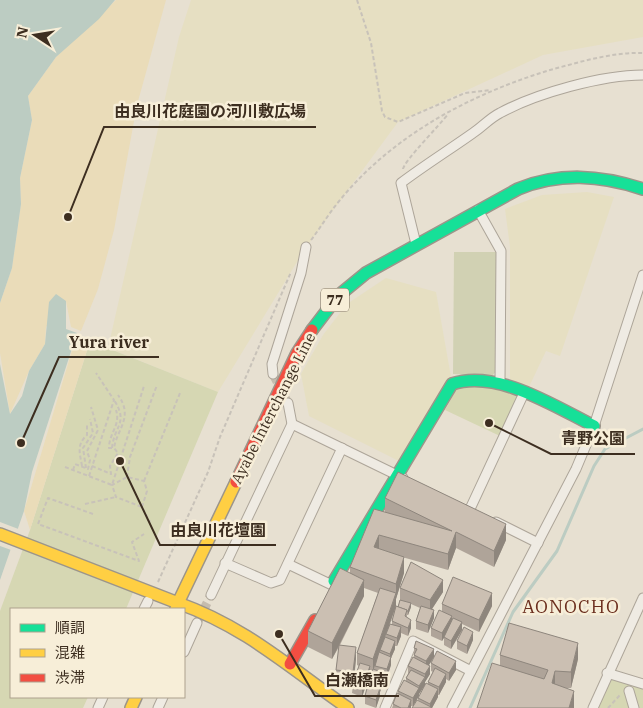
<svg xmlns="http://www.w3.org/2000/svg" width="643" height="708" viewBox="0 0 643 708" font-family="'IBM Plex Serif','Noto Sans JP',serif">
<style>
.farmland{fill:#e6dfc2}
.green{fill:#d6d7b3}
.sand{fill:#eadcb9}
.cemetery{fill:#d1d1b3}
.water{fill:#bcccc2}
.pier{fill:#e7e0d1}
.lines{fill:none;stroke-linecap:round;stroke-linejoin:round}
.stream{stroke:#bcccc2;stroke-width:3}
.street-tunnel{stroke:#c5bcae;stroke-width:9;stroke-dasharray:9 4.5;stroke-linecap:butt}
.street-casing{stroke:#ada599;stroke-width:11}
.fast-casing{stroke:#9c958a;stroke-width:14}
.slow-casing{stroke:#9c958a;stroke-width:14}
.jam-casing{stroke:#9c958a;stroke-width:14}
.path{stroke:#c8c2b9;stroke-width:2;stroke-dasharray:4 2.5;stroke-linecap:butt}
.street{stroke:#efebe3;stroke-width:9}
.fast{stroke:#16e098;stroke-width:11}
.slow{stroke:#ffcf43;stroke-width:11}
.jam{stroke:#f24e42;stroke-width:11}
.wall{fill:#afa499;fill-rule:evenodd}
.shaded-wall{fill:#8e867d}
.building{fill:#cbbfb2;stroke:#8e867d}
.labels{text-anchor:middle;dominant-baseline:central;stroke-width:5;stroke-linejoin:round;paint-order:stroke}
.shield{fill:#f7eed8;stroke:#756857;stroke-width:1}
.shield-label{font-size:14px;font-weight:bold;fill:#3d2e20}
.street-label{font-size:15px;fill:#3d2e20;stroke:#f7eed8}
.quarter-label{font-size:18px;letter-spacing:1px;fill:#6b2e1e;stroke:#f7eed8}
.leader{fill:none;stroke:#3d2e20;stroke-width:2}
.callout-dot{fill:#3d2e20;stroke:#f7eed8;stroke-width:2}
.callout-label{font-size:16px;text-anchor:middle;font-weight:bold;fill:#3d2e20;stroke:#f7eed8;stroke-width:5;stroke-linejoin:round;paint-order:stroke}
</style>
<rect width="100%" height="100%" fill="#e7e0d1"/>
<g class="farmland">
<path d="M191,0H643V37L543,55L398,122L306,247L218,392L108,348L179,37Z"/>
<path d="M587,192L614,197L560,356L546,351L528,389L510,379V247L505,209L542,195Z"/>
<path d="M386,278L436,292L451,377L401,462L309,416L301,374L323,335L347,304Z"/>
</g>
<g class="green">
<path d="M90,341L218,392L126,609H11V697H88L83,708H0V611L30,530Z"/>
<path d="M459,385L498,386L516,394L517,399L500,436L445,410Z"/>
<path d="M610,679L643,687V708H598Z"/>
</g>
<g class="sand">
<path d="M116,0H166L137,105L114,230L98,289L81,331L71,327L66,301L46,327L45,344L29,371L10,414L0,353V303L12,268L21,204L20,178L32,120L28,96L56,57Z"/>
<path d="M76,337L90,341L30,530L24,511Z"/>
</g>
<path class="cemetery" d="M454,252H499L498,369L492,376L453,374Z"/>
<g class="water">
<path d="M0,0H115L99,19L56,57L28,96L32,120L20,178L21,204L12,268L0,303Z"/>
<path d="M56,294L66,301V329L77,333L32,472L24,511L0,580V364L10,414L22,396L29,371L45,344L49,302Z"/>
</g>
<path class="pier" d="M0,522L21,530L14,551L0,546Z"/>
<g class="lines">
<path class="stream" d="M470,708L513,612L557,551L594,466L605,449L643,429"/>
<g class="street-tunnel">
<path d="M273,374L288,403"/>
<path d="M197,623L211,595"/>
</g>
<defs>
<g id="street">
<path d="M478,210L501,251L500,382"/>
<path d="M416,244L401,183C425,165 449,150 473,133C482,127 490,118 500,113C537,93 602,75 643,75"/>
<path d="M273,374L272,364L301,273L306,247"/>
<path d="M292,424L403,478"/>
<path d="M470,509L524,393"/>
<path d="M496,522L538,543"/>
<path d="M225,563L271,583L280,580L342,448"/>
<path d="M288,564L332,585"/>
<path d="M211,595L292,424L288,403"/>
<path d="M144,609L148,601"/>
<path d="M184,652L197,623"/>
<path d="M607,673L643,684"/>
<path d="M629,691L634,708"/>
<path d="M98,708L103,697"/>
<path d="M158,708L163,697"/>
<path d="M385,708L413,641L471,671"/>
<path d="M452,708L576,469L594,426L643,275"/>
<path d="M593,708L643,598"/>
</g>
<g id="fast">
<path d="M312,330L338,296L366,273L518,189C560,172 600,175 643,189"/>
<path d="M334,581L452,384C497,369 554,406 594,426"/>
</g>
<g id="slow">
<path d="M0,534L178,603L236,482"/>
<path d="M176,609L178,603C246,627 290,668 348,708"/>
<path d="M131,708L136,697"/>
</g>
<g id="jam">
<path d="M236,482L297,353L312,330"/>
<path d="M290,664L315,620"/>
</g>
</defs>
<use href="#street" class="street-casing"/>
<use href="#fast" class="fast-casing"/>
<use href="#slow" class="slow-casing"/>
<use href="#jam" class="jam-casing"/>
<g class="path">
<path d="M357,0L371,43L382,111L385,117L398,122L465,93L490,90"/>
<path d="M403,169C404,161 440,125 448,114"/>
<path d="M311,240C321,227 329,213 340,200C393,135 471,94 550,70C580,62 612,52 643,53"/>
<path d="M112,448C114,426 129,423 114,400"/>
<path d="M112,448H109C109,433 121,425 116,410"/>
<path d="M82,466C80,453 76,445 87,435V423"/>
<path d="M92,466L111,474L110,466L118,453L114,448C117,429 134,417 118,395"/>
<path d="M65,467L112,485L144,386"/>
<path d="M86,468L83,448L93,433L90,419"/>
<path d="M73,470L75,464L88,469L90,460L87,451L98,430L91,407"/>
<path d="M89,476L114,400L96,373"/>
<path d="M127,477L130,457L157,385"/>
<path d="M144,481L180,393"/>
<path d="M85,504L116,497"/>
<path d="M142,507L147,491L144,481L127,477L112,485L116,497L142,507L150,522"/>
<path d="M93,514L48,498L38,524L139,561L132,542L144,534"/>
<path d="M158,582L208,472L220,437L291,272"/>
<path d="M608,708L620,695"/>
</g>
<use href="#street" class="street"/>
<use href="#fast" class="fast"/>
<use href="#slow" class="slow"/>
<use href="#jam" class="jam"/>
</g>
<g class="wall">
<path d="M385,498L506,540L494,567L456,548L448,570L402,557L404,573L396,599V606L398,607L400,600V588L443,592L432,609L434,618L428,633L416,629V621L420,608L411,604V607L408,615H407V617L411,628L408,636L401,633V636L397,646H395V649L391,658V665L387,677H384V681L380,692V696L376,708L365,704V696L368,685V681L372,671L370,670V674L362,697L352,693L353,684L336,682V670L339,647L332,659L308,647V631L350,573V567L385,512ZM364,588L378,593L357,653V665L359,666L354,682L356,659L340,645L364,596ZM394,611L392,621V624H390Z"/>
<path d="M442,604L492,606L479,632L462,624V630L451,649L444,645V638L442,641L431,636V628L442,612Z"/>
<path d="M473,640L467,654L457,649V641Z"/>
<path d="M416,641L429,665L430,674L425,682V685L419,694V696L413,706H411V708H392L398,693V691L406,681V678L408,674V666L414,657V648Z"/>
<path d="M500,655L578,659L571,688H566L574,706V708H477L500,666Z"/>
<path d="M431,663L456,670L449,681L446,679V682L439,695H438V697L432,708L418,700V698L428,684V682L433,672L431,671Z"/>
</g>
<g class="shaded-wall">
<path d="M506,524V540L494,567V551Z"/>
<path d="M456,532V548L448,570V554Z"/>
<path d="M379,535V550L374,547Z"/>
<path d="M404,557V573L396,599V606L373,671V659L396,594V584Z"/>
<path d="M364,580V596L332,659V643Z"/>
<path d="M443,580V592L430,612V600Z"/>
<path d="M492,593V606L479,632V620Z"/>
<path d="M411,603V607L408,615V611Z"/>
<path d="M434,610V618L428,633V625Z"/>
<path d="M452,616V624L442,641V633Z"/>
<path d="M411,620V628L408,636V628Z"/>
<path d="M462,622V630L451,649V641Z"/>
<path d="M401,627V636L397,646V638Z"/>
<path d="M473,632V640L467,654V646Z"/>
<path d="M395,641V649L391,658V665L387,677V669L390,661V654Z"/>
<path d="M578,643V659L571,688V672Z"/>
<path d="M356,647V659L353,684V672Z"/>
<path d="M434,649V657L426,670V661Z"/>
<path d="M456,661V670L449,681V673Z"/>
<path d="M370,666V674L362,697V689Z"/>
<path d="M430,666V674L425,682V685L419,694V686L425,678V674Z"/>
<path d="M555,671V687L552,683Z"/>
<path d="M384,673V681L380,692V696L376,708V700L380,689V685Z"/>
<path d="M446,674V682L439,695V687Z"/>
<path d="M419,688V696L413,706V698Z"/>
<path d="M438,689V697L432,708H430V704Z"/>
<path d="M574,691V708H569Z"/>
<path d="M411,700V708H408Z"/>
</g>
<g class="building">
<path d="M398,472L506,524L494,551L456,532L448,554L379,535L374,547L404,557L396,584L350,567L374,509L452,531L385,498Z"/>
<path d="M411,562L443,580L430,600L400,588Z"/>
<path d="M340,568L364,580L332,643L308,631Z"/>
<path d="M453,577L492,593L479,620L442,604Z"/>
<path d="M380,588L396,593L373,659L357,653Z"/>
<path d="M400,600L411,603L408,611H406L407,610L398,607Z"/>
<path d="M396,606L407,610L405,616L411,620L408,628L392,621Z"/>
<path d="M421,606L434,610L428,625L416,621Z"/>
<path d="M439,610L452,616L442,633L431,628Z"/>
<path d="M453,618L462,622L451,641L444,637Z"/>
<path d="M509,623L578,643L571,672L555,671L552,683L574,691L569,708H477L492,663L544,679L548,670L500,655Z"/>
<path d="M390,624L401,627L397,638L386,634Z"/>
<path d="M464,627L473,632L467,646L457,641Z"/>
<path d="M385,637L395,641L390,654L380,650Z"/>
<path d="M416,641L434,649L426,661L414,655L417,649L414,648Z"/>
<path d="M339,645L356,647L353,672L336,670Z"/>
<path d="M437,651L456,661L449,673L431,663Z"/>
<path d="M379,652L391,657L387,669L375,666Z"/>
<path d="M413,657L430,666L425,674L408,666Z"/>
<path d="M360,663L370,666L362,689L352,685Z"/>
<path d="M435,668L446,674L439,687L428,682Z"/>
<path d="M373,669L384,673L380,685L368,681Z"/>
<path d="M411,670L425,677L419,686L406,678Z"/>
<path d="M404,680L419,688L413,698L398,691Z"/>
<path d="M426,683L438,689L430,704L418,698Z"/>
<path d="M368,684L380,688L376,700L365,696Z"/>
<path d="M397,693L411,700L408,708H401L393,704Z"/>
<path d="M417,700L431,707V708H412Z"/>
</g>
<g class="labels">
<rect class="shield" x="321" y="288.5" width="28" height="23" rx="4"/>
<g class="shield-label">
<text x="335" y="300">77</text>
</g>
<g class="street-label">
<text transform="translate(273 408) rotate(-63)">Ayabe Interchange Line</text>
</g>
<g class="quarter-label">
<text x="571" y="606">AONOCHO</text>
</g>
</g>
<path class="leader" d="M68 217L104 127H316M21 443L59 357H159M489 423L551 454H635M120 461L160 545H276M279 634L315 696H399"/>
<g class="callout-dot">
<circle cx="68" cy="217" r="5"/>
<circle cx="21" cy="443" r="5"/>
<circle cx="489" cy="423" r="5"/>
<circle cx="120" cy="461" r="5"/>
<circle cx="279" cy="634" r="5"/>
</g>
<g class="callout-label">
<text x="210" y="117">由良川花庭園の河川敷広場</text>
<text x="109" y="348">Yura river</text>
<text x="593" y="444">青野公園</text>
<text x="218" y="536">由良川花壇園</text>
<text x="357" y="686">白瀬橋南</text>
</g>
<rect x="10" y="608" width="175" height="90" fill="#f7eed8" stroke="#ada18e"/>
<rect x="20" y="624" width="25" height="8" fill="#16e098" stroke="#ada18e"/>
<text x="55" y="633" font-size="15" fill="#3d2e20">順調</text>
<rect x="20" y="649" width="25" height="8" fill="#ffcf43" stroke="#ada18e"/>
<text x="55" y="658" font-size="15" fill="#3d2e20">混雑</text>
<rect x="20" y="674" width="25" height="8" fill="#f24e42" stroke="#ada18e"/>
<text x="55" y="683" font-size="15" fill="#3d2e20">渋滞</text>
<g transform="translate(35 35) rotate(282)" stroke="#f7eed8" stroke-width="4" paint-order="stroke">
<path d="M0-4L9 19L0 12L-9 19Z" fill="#3d2e20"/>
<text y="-8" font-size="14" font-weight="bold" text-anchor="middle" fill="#3d2e20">N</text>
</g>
</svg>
